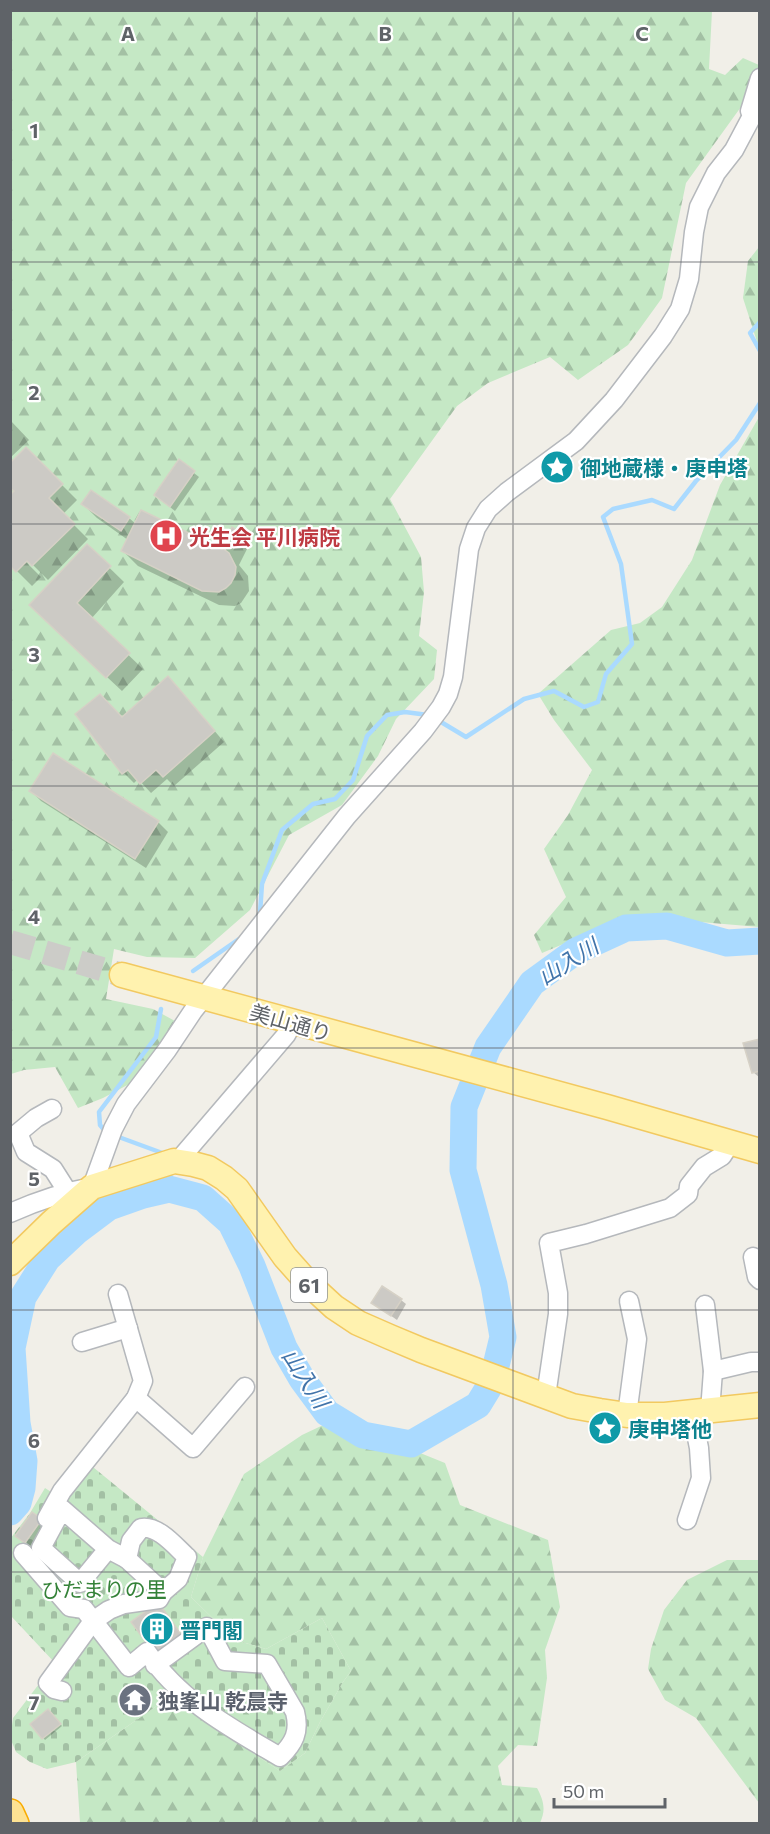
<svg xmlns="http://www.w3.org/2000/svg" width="770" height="1834" viewBox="0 0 770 1834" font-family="Commissioner,'Noto Sans JP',sans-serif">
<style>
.forest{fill:url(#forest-firs)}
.cemetery{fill:url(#cemetery-stones)}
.shadow{fill:#0003}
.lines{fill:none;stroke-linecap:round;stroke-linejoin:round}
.stream{stroke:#aadaff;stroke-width:4.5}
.river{stroke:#aadaff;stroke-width:27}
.building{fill:#cccac5;stroke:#d6d1c6;stroke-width:1.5}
.major-tunnel{stroke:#ccccc8;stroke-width:24;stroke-dasharray:24 12;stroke-linecap:butt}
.minor-casing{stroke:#b5b8bc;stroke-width:21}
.major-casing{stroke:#f2c960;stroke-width:27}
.highway-casing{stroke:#f9ab00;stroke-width:30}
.minor{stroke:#fff;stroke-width:18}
.major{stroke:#fff2af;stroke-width:24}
.highway{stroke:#fde293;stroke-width:27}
.grid{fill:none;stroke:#5f6368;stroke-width:1.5;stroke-opacity:0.55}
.labels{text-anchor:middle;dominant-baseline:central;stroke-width:4.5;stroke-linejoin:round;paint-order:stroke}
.shield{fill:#fff;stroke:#8f9295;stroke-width:1.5}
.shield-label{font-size:20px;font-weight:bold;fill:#5f6368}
.culture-label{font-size:21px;font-weight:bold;fill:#0d838f;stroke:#fff;text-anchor:start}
.health-label{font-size:21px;font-weight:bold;fill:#be3a42;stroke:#fff;text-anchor:start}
.street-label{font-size:21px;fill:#5f6368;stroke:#fff}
.park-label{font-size:21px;fill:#348238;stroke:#fff}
.worship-label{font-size:21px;font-weight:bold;fill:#5b616d;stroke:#fff;text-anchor:start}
.water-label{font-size:22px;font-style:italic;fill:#4174aa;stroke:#fff}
.grid-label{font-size:20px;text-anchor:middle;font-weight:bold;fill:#5f6368;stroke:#fff;stroke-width:4.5;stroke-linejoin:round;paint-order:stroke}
</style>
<defs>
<pattern id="forest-firs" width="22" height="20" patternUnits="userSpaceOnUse" patternTransform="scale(1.5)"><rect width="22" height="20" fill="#c5e8c5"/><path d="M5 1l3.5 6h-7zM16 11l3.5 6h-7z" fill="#a3c0a4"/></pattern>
<pattern id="cemetery-stones" width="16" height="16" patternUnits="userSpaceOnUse" patternTransform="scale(1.5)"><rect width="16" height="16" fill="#c5e8c5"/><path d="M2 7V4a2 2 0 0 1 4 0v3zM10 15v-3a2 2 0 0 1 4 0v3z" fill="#a3c0a4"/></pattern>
</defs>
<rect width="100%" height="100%" fill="#f1efe8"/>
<g class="forest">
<path d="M11,11H712L709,69L725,75L743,58L759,65V82L686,183L662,298L628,345L578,380L550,357L488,383L457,406L390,499L421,557L424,592L419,636L437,650L434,679L396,719L378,756L342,805L289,835L250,910L195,958L147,957L114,949L106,999L153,1009L175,1021L135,1081L103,1098L78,1108L55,1067L24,1070L11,1074Z"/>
<path d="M759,247V348L743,298L748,261Z"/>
<path d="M759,417V927L630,916L542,953L534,935L566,897L544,849L568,815L592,770L554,720L538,694L611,630L640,623L662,607L692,560L720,485Z"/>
<path d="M336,1419L445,1463L460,1505L548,1540L560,1607L545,1650L547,1678L537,1746L518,1745L498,1766L502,1785L537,1788C544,1801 546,1810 540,1823H80L76,1762L171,1696L229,1737L280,1771L305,1753L320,1722L343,1682L351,1671L322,1618L266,1649L235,1640L191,1597L203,1557L244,1474L302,1435Z"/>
<path d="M727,1560H759V1803L696,1718L665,1700L648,1669L651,1649L664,1610L687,1580Z"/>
</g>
<path class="cemetery" d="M88,1463L203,1557L191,1597L235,1640L266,1649L322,1618L351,1671L343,1682L320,1722L305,1753L280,1771L229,1737L171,1696L76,1762L47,1769L30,1762L16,1752L11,1740V1733L13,1718L55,1663L11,1616L10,1539L30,1513L45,1488L62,1499Z"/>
<g class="shadow">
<path d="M10,420L29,440L10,458Z"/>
<path d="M26,449L77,500L63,514L88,539L48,580L28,560L26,562L41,577L32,586L10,564L16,491Z"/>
<path d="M180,462L199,477L175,511L161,500Z"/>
<path d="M91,492L129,518L136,524L222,551L233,529L235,530L249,545L239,565L248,576L249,591L241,603L235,606L219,605L138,566L123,551L128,540L97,518L83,504Z"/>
<path d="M87,546L124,582L91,619L143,669L122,691L46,620Z"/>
<path d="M178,688L224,742L174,786L167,779L151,793L138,779L134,783L124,773L77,714L122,719Z"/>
<path d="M31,791L158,822L168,832L146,868L41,801Z"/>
<path d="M760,1040V1078L753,1072Z"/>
<path d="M401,1300L406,1304L397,1320L373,1303Z"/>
<path d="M41,1520L46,1525L30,1546L22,1540Z"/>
<path d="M48,1711L62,1726L45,1740L32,1724Z"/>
</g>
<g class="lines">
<g class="stream">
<path d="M760,322L750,333L760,351"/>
<path d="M436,719L466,737L524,699L554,691L584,707L598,702L606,674L632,644L621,564L603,517L613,509L652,500L674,509L696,481L736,440L760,403"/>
<path d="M258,916L260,913L262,884L282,830L313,804L335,799L353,780L367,736L387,715L405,712L428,715"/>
<path d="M193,971L239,939"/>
<path d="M106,1132L100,1125L99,1112L156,1037L161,1009"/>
<path d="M116,1136L165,1154"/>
<path d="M169,1189L171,1169"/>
</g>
<path class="river" d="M10,1512L18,1503L22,1488L24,1461L17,1423L12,1348L23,1297L47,1259L77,1231L109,1207L143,1195L169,1189L203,1198L231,1223L252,1266L284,1348L302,1379L327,1413L363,1435L411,1444L478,1405L492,1382L503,1337L494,1285L463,1170L464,1107L488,1047L532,983L576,951L626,928L667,926L727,943L760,941"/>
</g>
<g class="building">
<path d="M26,447L63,484L49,498L75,524L32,566L27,561L16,572L10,566V495L14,491L10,488V463Z"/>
<path d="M179,459L195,471L170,507L154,495Z"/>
<path d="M91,490L130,517L121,531L81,504Z"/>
<path d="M141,510L222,549L232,527L235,529L225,550L229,553L236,567L235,575L231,583L226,588L219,592L202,591L121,551Z"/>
<path d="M87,544L111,566L77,603L130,653L106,678L29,605Z"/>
<path d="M168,676L215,731L163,777L156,770L140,784L128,770L122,774L75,714L100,694L122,717Z"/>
<path d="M53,753L159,821L135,859L29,791Z"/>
<path d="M760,1039V1071L752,1073L743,1043Z"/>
<path d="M382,1286L402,1299L391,1316L371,1303Z"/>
<path d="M32,1512L42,1519L25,1543L15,1536Z"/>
<path d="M158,1602L183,1637L156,1656L131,1622Z"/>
<path d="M48,1709L61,1724L42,1739L30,1724Z"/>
</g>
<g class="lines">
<path class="major-tunnel" d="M10,942L122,975"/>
<defs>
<g id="minor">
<path d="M750,111L760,78"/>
<path d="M52,1109L36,1118L18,1133L26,1152L53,1169L67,1191"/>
<path d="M178,1161L286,1035L293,1022"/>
<path d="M10,1213C37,1201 63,1192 92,1187L113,1129L126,1104L167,1050L193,1011L347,816L423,731L441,707L448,694L453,677L469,549L476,528L488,509L507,492L576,441L614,400L663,336L680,309L689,279L694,232L699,207L716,173L734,150L760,101"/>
<path d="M753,1257L757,1277L760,1280"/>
<path d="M705,1305L713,1371L710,1411"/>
<path d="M82,1342L128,1328"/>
<path d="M713,1371L751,1362H760"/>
<path d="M546,1396L558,1314V1293L549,1243L586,1234L670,1208L688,1194L689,1186L704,1167L722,1156L731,1142"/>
<path d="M136,1398L193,1448L245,1387"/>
<path d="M627,1415L637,1339L629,1301"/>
<path d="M47,1518L62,1491L136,1398L143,1381L118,1294"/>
<path d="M687,1520L701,1478L699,1448L692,1413"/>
<path d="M23,1553L70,1607L84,1609L129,1667L147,1652C180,1701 231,1728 280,1757C294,1743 300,1732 295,1712L267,1664L225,1661L207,1627L155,1665"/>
<path d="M127,1559L163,1592"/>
<path d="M62,1691L54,1689L48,1683L93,1621L109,1610L124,1604L159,1599L163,1592L178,1579L187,1557C175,1546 158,1525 141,1528L131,1541L127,1559L108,1549L62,1509L41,1548L80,1583L108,1549"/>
</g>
<g id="major">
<path d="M122,975L607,1107L760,1151"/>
<path d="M10,1263L51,1223L92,1187L174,1161L193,1164L208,1168L224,1178L237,1189L285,1257L309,1284L334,1307L358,1323L390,1337L421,1350L572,1406L600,1411L627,1415H665L760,1405"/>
</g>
<path id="highway" d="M10,1813L15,1824"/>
</defs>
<use href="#minor" class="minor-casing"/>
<use href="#major" class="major-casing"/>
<use href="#highway" class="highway-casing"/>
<use href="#minor" class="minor"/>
<use href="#major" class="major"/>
<use href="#highway" class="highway"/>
</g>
<path class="grid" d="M257,10V1824M513,10V1824M10,262H760M10,524H760M10,786H760M10,1048H760M10,1310H760M10,1572H760"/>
<defs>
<symbol id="sight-disc" viewBox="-11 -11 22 22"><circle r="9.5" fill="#0f9aa8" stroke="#fff"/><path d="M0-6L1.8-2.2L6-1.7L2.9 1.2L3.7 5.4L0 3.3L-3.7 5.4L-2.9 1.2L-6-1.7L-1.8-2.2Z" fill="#fff"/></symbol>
<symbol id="hospital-disc" viewBox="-11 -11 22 22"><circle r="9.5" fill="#e0444e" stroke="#fff"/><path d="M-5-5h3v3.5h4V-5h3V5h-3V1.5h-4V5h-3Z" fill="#fff"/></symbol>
<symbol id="building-disc" viewBox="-11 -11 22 22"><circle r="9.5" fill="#0f9aa8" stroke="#fff"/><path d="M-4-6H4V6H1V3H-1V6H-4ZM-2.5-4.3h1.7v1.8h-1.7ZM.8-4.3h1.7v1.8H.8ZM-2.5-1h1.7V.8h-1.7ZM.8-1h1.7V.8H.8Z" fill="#fff"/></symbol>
<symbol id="temple-disc" viewBox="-11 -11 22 22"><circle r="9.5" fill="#6b7280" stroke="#fff"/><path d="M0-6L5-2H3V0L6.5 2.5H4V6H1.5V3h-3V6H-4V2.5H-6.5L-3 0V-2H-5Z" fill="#fff"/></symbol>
</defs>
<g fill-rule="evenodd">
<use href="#sight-disc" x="538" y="448" width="38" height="38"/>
<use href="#hospital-disc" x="147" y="517" width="38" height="38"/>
<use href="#sight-disc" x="586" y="1409" width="38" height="38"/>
<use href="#building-disc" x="138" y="1610" width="38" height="38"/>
<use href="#temple-disc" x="116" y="1681" width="38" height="38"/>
</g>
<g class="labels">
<rect class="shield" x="291" y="1268" width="36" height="34" rx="4.5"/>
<g class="shield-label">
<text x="309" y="1285">61</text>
</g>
<g class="culture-label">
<text x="580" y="467">御地蔵様・庚申塔</text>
<text x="628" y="1428">庚申塔他</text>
<text x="180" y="1629">晋門閣</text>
</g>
<g class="health-label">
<text x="189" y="536">光生会 平川病院</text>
</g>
<g class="street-label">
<text transform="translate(291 1022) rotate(16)">美山通り</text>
</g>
<g class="park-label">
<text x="104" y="1588">ひだまりの里</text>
</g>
<g class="worship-label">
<text x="158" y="1700">独峯山 乾晨寺</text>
</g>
<g class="water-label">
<text transform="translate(568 961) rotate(-32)">山入川</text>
<text transform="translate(306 1378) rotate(57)">山入川</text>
</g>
</g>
<g class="grid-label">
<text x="128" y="41">A</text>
<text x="385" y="41">B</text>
<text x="642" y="41">C</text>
<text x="34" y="138">1</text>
<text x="34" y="400">2</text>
<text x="34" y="662">3</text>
<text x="34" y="924">4</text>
<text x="34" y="1186">5</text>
<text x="34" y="1448">6</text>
<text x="34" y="1710">7</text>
</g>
<rect width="770" height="1834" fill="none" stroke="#5f6368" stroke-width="24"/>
<path d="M554 1798v9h111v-9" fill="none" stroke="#5f6368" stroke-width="3"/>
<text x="563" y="1798" font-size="18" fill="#5f6368" stroke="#ffffff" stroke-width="4.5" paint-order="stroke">50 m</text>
</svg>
